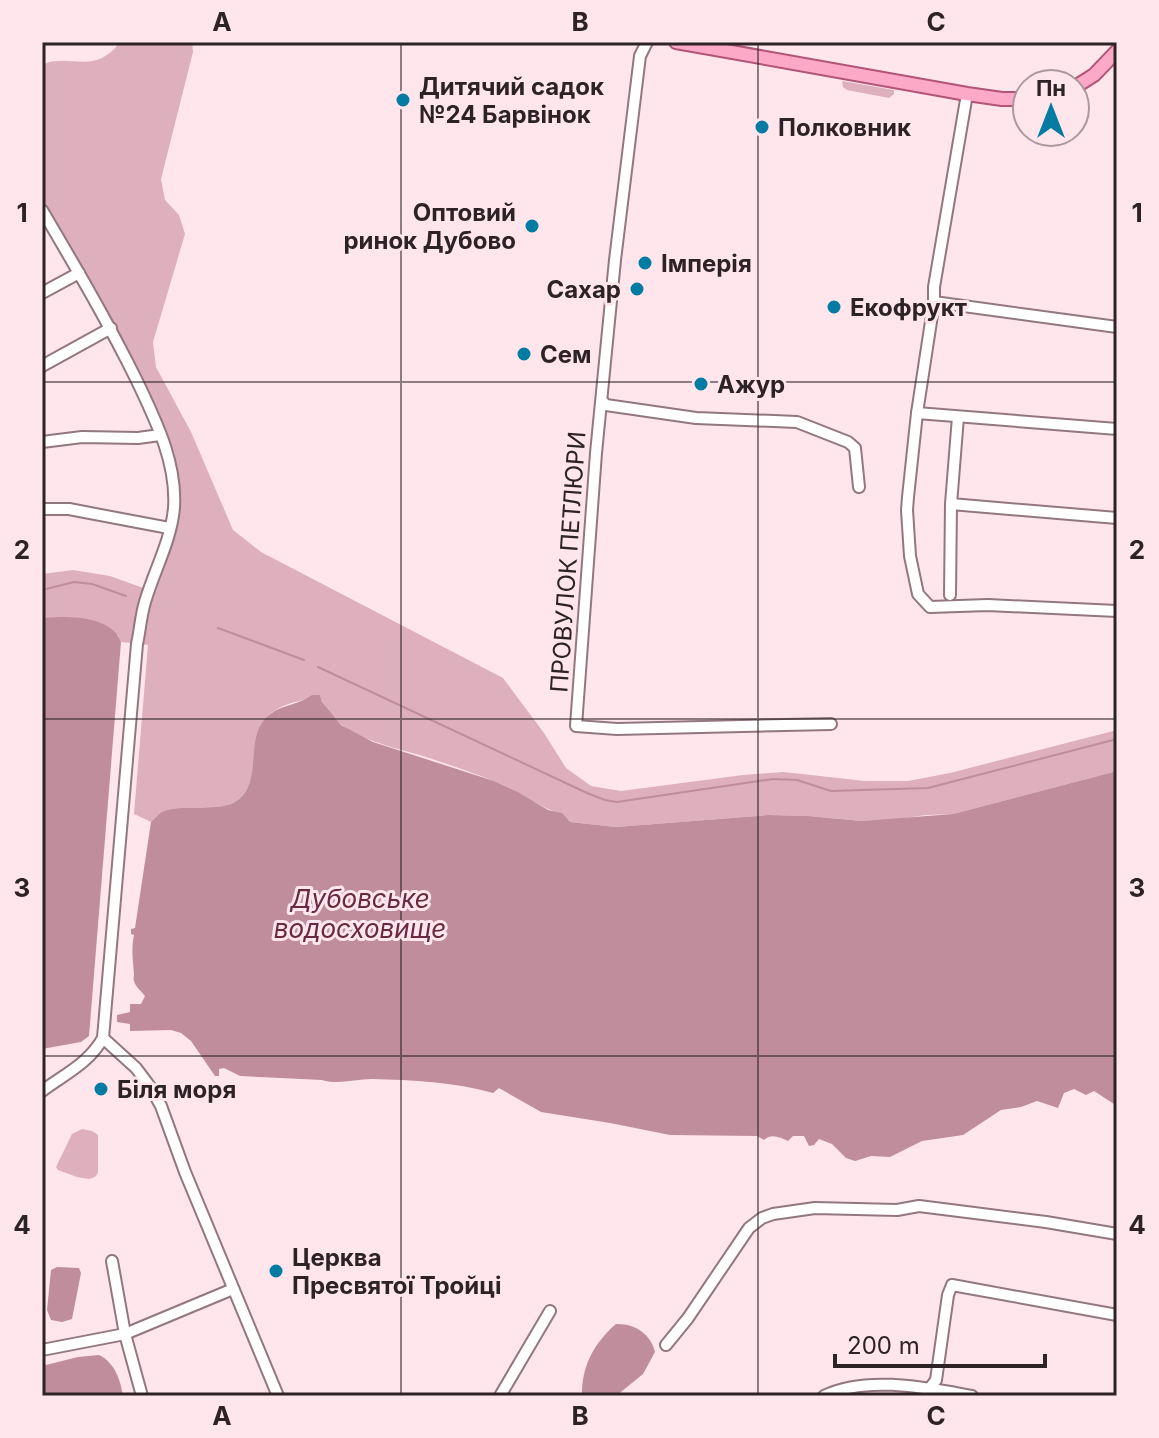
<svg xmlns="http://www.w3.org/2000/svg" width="1159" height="1438" viewBox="0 0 1159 1438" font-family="Inter,sans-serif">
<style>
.green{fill:#deafbd}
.water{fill:#bf8d9c}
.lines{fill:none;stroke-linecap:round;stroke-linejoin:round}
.stream{stroke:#bf8d9c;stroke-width:2}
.minor-casing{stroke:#92777f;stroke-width:14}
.major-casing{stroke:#b15477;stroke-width:16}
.minor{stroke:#fff;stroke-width:10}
.major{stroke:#fba9c7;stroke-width:12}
.grid{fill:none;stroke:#2d2326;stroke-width:2;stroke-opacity:0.55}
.poi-dot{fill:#037ba2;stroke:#ffe6ed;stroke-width:3}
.labels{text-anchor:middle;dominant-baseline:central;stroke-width:6;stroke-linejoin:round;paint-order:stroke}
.poi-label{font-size:24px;font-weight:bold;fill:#2d2326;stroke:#ffe6ed;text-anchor:start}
.street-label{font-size:24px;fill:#2d2326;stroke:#ffe6ed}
.water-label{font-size:26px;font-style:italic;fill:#682941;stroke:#ffe6ed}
.neatline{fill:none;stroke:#2d2326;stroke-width:3}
.grid-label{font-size:26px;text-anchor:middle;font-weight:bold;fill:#2d2326}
</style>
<rect width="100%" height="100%" fill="#ffe6ed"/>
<g class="green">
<path d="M120,42H192L193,52L161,179L165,200L179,215L185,234L153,342L156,367L191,432L233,530L261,552L503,678L544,733L566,768L591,786L621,791L743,775L784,772L865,781H908L950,773L1117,730V771L953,814L926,815L891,820L862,821L808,816L769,815L616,827L570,822C558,809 557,814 544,807C527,798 512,788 494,781C471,772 447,764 423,756C390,746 330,735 320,695C307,700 289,702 279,708C241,727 266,777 238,800C221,814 177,802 160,813C157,816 154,819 151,822L134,814L148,645L121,642L118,635L46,618H42V574L73,570L110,576L146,589L178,512L160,420L115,326L42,202V65C69,52 94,77 120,42Z"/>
<path d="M842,81L894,90V94L889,98L847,90L843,87Z"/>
<path d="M82,1129L92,1131L98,1135V1173L95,1177L89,1179L77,1177L58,1170L56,1167L72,1134Z"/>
</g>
<g class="water">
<path d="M61,617C82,617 113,620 121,642L89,1036L81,1042L42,1049V618Z"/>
<path d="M312,695H320L322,702L341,725L373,742L494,781L518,792L548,810L562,813L570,822L616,827L769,815L808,816L862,821L953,814L1117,771V1106L1094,1091L1086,1095L1074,1089L1064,1093L1058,1108L1037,1101L1021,1107L1001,1110L963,1135L922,1141L890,1157L871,1156L855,1161L846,1158L832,1144L819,1139L814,1145L809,1146L804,1136H793L788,1141C780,1137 771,1133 764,1140L757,1136L670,1135L610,1123L541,1112L499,1088L493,1093C454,1082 412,1080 372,1079C356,1079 337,1085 322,1080L240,1076L224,1068L219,1069V1076H215L191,1041L181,1033L171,1030L130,1031V1024L117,1022V1015L130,1012V1004H141L145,996C142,992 135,986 134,981C133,979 134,977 134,974C133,961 131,949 134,935L131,934V929L135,928L151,822C154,819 157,816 160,813C177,802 220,814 238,800C262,781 246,742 264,720C279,703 296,707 312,695Z"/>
<path d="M57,1267L79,1268L81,1273L72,1319L62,1322L51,1320L47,1310L51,1270Z"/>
<path d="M616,1324C634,1323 651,1334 655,1352L643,1374L616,1396H582C581,1367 594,1343 616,1324Z"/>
<path d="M99,1355C115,1363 120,1379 123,1396H42V1366L78,1357Z"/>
</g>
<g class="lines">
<g class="stream">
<path d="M42,590L74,582L92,584L126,596"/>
<path d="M218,628L304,660"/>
<path d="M318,667L587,793L605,800L617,802L773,779L797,780L831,791L928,788L1117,739"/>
</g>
<defs>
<g id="minor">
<path d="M647,42L640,56L615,260L596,453L576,726L617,729L831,724"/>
<path d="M967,94L934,287V302L917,413L908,497L907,510L910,556L918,594L930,607L988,605L1117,611"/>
<path d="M42,210C75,266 108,322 137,381C156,421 177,463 174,508C171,541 154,571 145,602C141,615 140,630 137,644L103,1038C89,1063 65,1074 42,1091"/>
<path d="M42,293L79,273"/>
<path d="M934,302L1117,327"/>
<path d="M42,366L111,328"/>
<path d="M602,401L606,405L696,418L797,422L848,442L855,448L859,487"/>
<path d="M917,413L1117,429"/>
<path d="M958,417L951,504L1117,518"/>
<path d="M42,442L82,437L138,438L160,435"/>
<path d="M42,509H69L169,528"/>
<path d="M950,595L951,504"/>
<path d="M103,1038L136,1068L151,1088L161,1106L185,1172L278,1396"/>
<path d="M112,1261L125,1334L142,1396"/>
<path d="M666,1345L688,1318L749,1228L762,1218L773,1214L815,1208L897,1210L919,1206L1046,1222L1117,1234"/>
<path d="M42,1350L125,1334L233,1289"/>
<path d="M930,1388L936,1380L948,1295L952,1285L1117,1315"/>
<path d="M500,1396L550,1311"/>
<path d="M824,1396C866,1375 927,1388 972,1396"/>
</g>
<g id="major">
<path d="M676,42L967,94L1002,99H1027"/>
<path d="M1075,87L1094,75L1117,51"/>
</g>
</defs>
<use href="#minor" class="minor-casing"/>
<use href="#major" class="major-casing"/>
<use href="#minor" class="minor"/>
<use href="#major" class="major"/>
</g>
<path class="grid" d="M401,42V1396M758,42V1396M42,382H1117M42,719H1117M42,1056H1117"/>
<g class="poi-dot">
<circle cx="403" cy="100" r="8"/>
<circle cx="762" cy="127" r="8"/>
<circle cx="532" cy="226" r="8"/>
<circle cx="645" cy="263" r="8"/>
<circle cx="637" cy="289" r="8"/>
<circle cx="834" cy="307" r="8"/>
<circle cx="524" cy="354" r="8"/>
<circle cx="701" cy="384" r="8"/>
<circle cx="101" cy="1089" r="8"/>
<circle cx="276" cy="1271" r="8"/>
</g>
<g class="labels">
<g class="poi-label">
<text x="419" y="86">Дитячий садок<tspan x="419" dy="28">№24 Барвінок</tspan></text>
<text x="778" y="127">Полковник</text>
<text x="516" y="212" text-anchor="end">Оптовий<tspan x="516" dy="28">ринок Дубово</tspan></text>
<text x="661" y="263">Імперія</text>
<text x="621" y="289" text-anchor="end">Сахар</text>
<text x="850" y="307">Екофрукт</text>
<text x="540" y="354">Сем</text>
<text x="717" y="384">Ажур</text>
<text x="117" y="1089">Біля моря</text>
<text x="292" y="1257">Церква<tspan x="292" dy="28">Пресвятої Тройці</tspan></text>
</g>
<g class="street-label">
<text transform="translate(568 562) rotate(-86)">ПРОВУЛОК ПЕТЛЮРИ</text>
</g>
<g class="water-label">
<text x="360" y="898">Дубовське<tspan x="360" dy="30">водосховище</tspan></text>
</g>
</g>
<rect width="1159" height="1438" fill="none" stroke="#ffe6ed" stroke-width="88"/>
<g transform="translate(1051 108)"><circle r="38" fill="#ffe6ed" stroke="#ab989d" stroke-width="2"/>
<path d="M0-6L14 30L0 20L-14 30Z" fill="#037ba2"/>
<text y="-12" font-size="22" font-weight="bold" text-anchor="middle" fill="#2d2326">Пн</text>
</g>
<path d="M835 1354v12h210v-12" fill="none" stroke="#2d2326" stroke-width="4"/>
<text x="847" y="1354" font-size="24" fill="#2d2326" stroke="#ffe6ed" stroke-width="6" paint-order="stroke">200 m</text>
<rect x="44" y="44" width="1071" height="1350" class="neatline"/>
<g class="grid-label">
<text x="222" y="31">A</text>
<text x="580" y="31">B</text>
<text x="936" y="31">C</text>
<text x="22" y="222">1</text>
<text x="1137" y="222">1</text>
<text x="22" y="559">2</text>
<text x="1137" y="559">2</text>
<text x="22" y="897">3</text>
<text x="1137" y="897">3</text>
<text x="22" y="1234">4</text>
<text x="1137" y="1234">4</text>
<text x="222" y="1425">A</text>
<text x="580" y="1425">B</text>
<text x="936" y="1425">C</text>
</g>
</svg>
